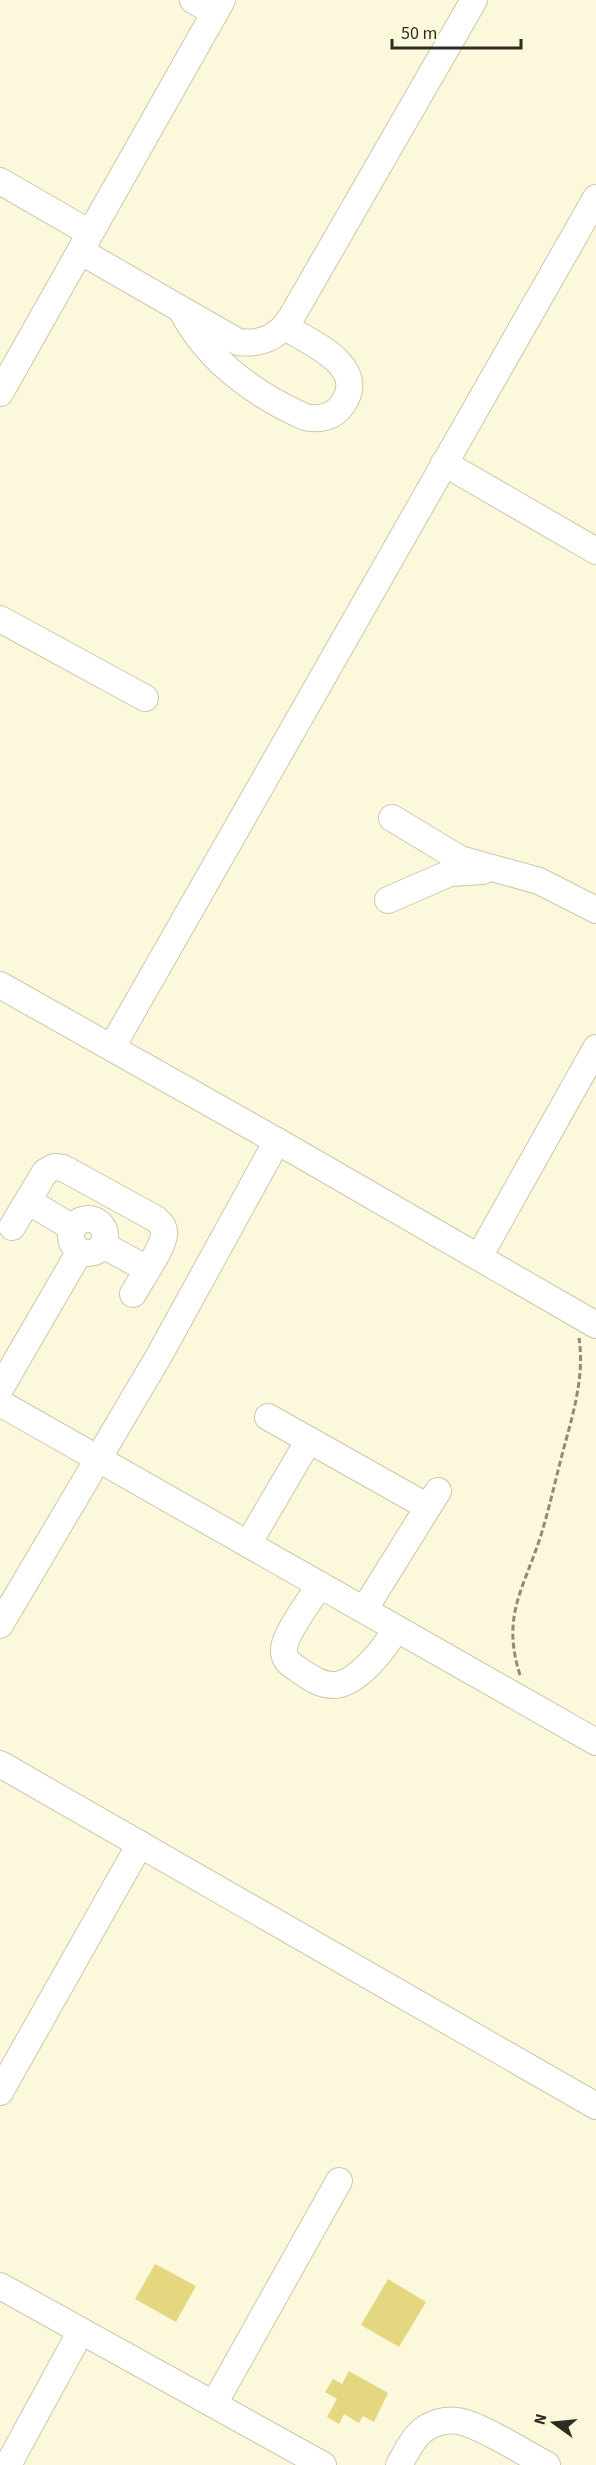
<svg xmlns="http://www.w3.org/2000/svg" width="596" height="2465" viewBox="0 0 596 2465" font-family="'Source Sans 3',sans-serif">
<style>
.building{fill:#e4d77f}
.lines{fill:none;stroke-linecap:round;stroke-linejoin:round}
.minor-casing{stroke:#ccc8ab;stroke-width:28}
.path{stroke:#8f8c79;stroke-width:3;stroke-dasharray:6 3;stroke-linecap:butt}
.minor{stroke:#fff;stroke-width:26}
</style>
<rect width="100%" height="100%" fill="#fcf8db"/>
<g class="building">
<path d="M155,2264L196,2286L176,2322L135,2299Z"/>
<path d="M388,2279L426,2302L399,2347L361,2325Z"/>
<path d="M349,2371L388,2393L374,2422L363,2416L359,2423L344,2414L339,2424L327,2417L337,2399L325,2392L333,2379L342,2384Z"/>
</g>
<g class="lines">
<defs>
<g id="minor">
<path d="M193,0L215,13"/>
<path d="M0,181L90,233"/>
<path d="M80,251L238,342C262,345 279,337 292,316L474,0"/>
<path d="M183,313C209,361 255,395 305,417C319,420 333,418 342,405C370,367 311,343 285,327"/>
<path d="M0,393L222,0"/>
<path d="M444,463L596,551"/>
<path d="M0,619L145,698"/>
<path d="M392,818L460,859L539,881L596,910"/>
<path d="M388,900L450,873L483,871"/>
<path d="M0,985L277,1141L596,1325"/>
<path d="M112,1047L596,198"/>
<path d="M28,1201L73,1228"/>
<circle cx="88" cy="1236" r="17"/>
<path d="M12,1227L45,1172L54,1167L63,1168L156,1219C161,1223 165,1228 164,1235C163,1248 140,1281 133,1294"/>
<path d="M103,1245L147,1269"/>
<path d="M479,1257L596,1048"/>
<path d="M0,1389L80,1251"/>
<path d="M0,1403L596,1742"/>
<path d="M268,1417L428,1507"/>
<path d="M248,1544L309,1440"/>
<path d="M320,1585C311,1598 284,1636 284,1649C283,1660 291,1665 299,1670C309,1677 320,1685 333,1685C357,1685 385,1648 396,1629"/>
<path d="M364,1610L438,1491"/>
<path d="M0,1625L160,1354L277,1141"/>
<path d="M0,1764L596,2106"/>
<path d="M0,2092L140,1844"/>
<path d="M0,2286L323,2465"/>
<path d="M214,2404L339,2181"/>
<path d="M8,2465L81,2331"/>
<path d="M399,2465C406,2453 412,2439 423,2430C433,2423 446,2419 458,2421C479,2424 526,2454 547,2465"/>
</g>
</defs>
<use href="#minor" class="minor-casing"/>
<path class="path" d="M520,1675C501,1615 524,1589 541,1535C549,1509 555,1482 562,1455C572,1417 585,1378 579,1338"/>
<use href="#minor" class="minor"/>
</g>
<g transform="translate(554 2423) rotate(285)" stroke="#fcf8db" stroke-width="4.5" paint-order="stroke">
<path d="M0-4.5L10 22L0 15L-10 22Z" fill="#2e2d22"/>
<text y="-9" font-size="16" font-weight="bold" text-anchor="middle" fill="#2e2d22">N</text>
</g>
<path d="M392 39v9h129v-9" fill="none" stroke="#2e2d22" stroke-width="3"/>
<text x="401" y="39" font-size="18" fill="#2e2d22" stroke="#fcf8db" stroke-width="4.5" paint-order="stroke">50 m</text>
</svg>
